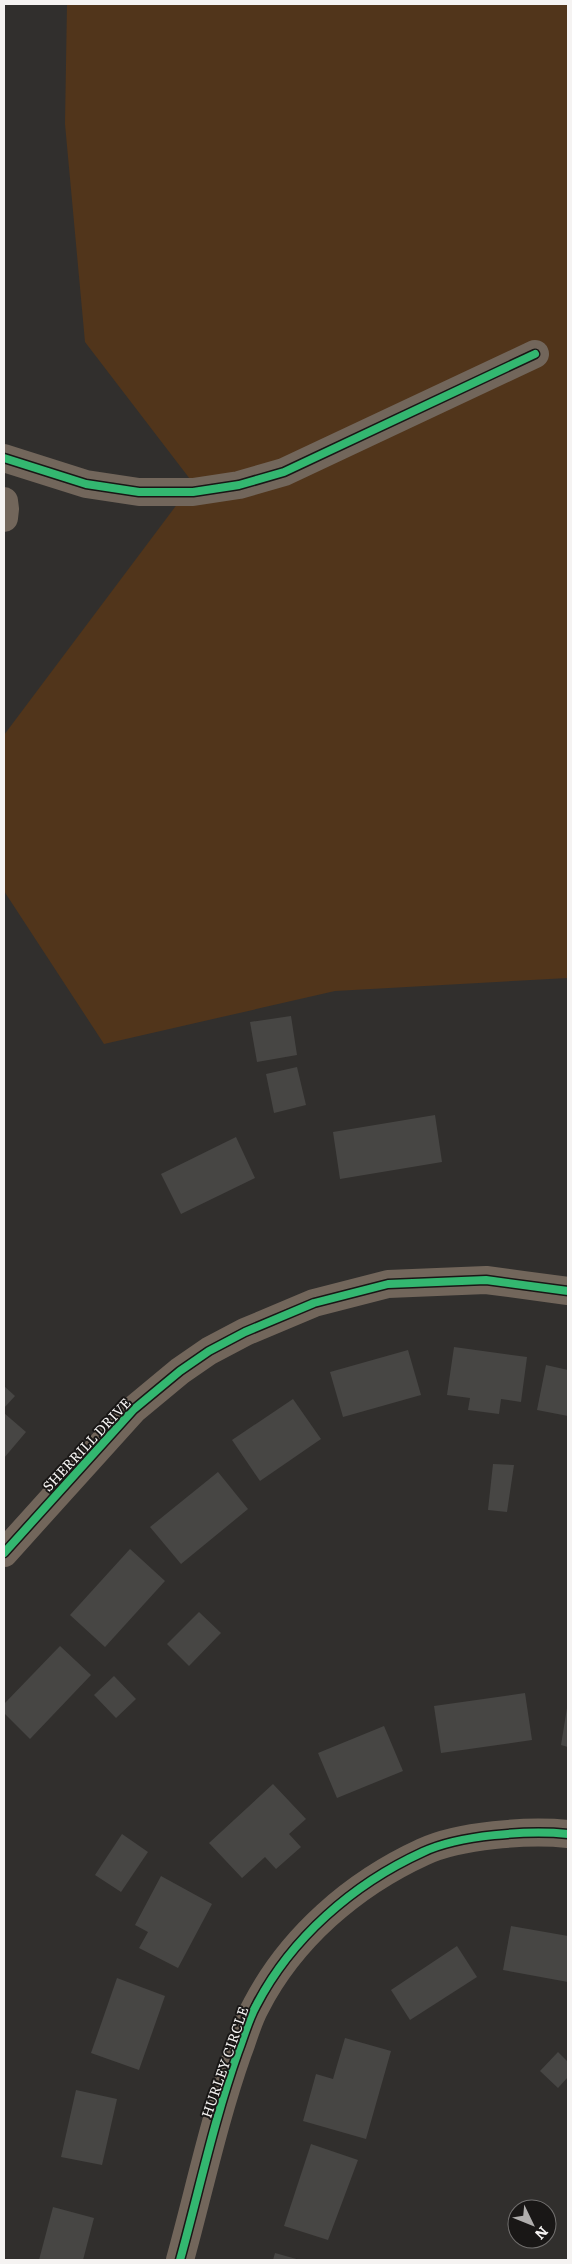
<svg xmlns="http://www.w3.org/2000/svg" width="572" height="2264" viewBox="0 0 572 2264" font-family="Literata,serif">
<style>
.green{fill:#51351b}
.building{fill:#474644}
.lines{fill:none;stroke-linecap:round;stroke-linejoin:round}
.street{stroke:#72665b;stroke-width:28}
.cycleway-casing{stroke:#191716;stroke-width:11}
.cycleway{stroke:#33b770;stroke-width:8}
.labels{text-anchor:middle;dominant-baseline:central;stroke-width:4;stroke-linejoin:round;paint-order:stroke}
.street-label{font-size:14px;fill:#f5f3f2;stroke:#191716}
</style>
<rect width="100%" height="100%" fill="#312f2d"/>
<path class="green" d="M67,4H568V978L335,991L104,1044L4,891V735L193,483L85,342L65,124Z"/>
<g class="building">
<path d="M291,1016L297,1055L257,1062L250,1022Z"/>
<path d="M297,1067L306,1105L274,1113L266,1074Z"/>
<path d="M435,1115L442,1162L340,1179L333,1132Z"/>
<path d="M236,1137L255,1178L181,1214L161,1174Z"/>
<path d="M454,1347L527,1357L521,1402L501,1399L499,1414L468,1410L470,1398L447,1395Z"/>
<path d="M408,1350L421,1395L343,1417L330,1372Z"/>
<path d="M546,1365L568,1370V1416L537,1410Z"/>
<path d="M4,1386L15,1396L4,1408Z"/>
<path d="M293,1399L321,1439L260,1481L232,1440Z"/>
<path d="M4,1413L26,1432L4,1458Z"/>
<path d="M493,1464L514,1465L507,1512L488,1510Z"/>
<path d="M218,1472L248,1509L181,1564L150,1527Z"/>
<path d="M130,1549L165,1581L105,1647L70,1615Z"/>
<path d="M199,1612L221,1633L189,1666L167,1644Z"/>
<path d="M60,1646L91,1675L30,1739L4,1713V1704Z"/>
<path d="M114,1676L136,1699L116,1718L94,1695Z"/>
<path d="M525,1693L532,1740L441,1753L434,1706Z"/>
<path d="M567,1708H568V1747L561,1745Z"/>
<path d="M384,1726L403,1771L337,1798L318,1753Z"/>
<path d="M273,1784L306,1819L289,1834L301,1847L276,1869L265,1857L242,1878L209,1843Z"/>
<path d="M122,1834L148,1852L121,1892L95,1875Z"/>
<path d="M161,1876L212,1904L178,1968L139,1948L148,1932L135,1925Z"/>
<path d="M511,1926L568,1936V1982L503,1970Z"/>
<path d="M457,1946L477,1977L410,2020L391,1990Z"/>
<path d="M117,1978L165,1996L139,2070L91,2053Z"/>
<path d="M345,2038L391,2051L366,2139L303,2121L316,2074L333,2079Z"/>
<path d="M558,2052L568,2062V2077L558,2088L540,2071Z"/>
<path d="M76,2090L117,2099L102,2165L61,2157Z"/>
<path d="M311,2144L358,2160L328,2240L284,2226Z"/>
<path d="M53,2207L94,2218L83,2260H39Z"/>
<path d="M275,2253L300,2260H273Z"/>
</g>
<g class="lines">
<g class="street">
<path d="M4,458L86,484L139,492H193L239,485L284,472L535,354"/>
<path d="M4,501L5,509L4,518"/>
<path d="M4,1553L133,1410L180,1371L209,1351L245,1332L314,1303L388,1284L486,1280L568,1291"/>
<path d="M180,2260C199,2191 214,2120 238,2052C244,2037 248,2020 256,2006C291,1938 353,1884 423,1852C459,1835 528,1830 568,1834"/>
</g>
<defs>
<g id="cycleway">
<path d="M4,458L86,484L139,492H193L239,485L284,472L535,354"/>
<path d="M4,1553L133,1410L180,1371L209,1351L245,1332L314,1303L388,1284L486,1280L568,1291"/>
<path d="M180,2260C199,2191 214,2120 238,2052C244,2037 248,2020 256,2006C291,1938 353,1884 423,1852C459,1835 528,1830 568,1834"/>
</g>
</defs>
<use href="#cycleway" class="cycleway-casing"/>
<use href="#cycleway" class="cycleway"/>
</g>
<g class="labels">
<g class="street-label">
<text transform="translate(86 1444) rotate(-47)">SHERRILL DRIVE</text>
<text transform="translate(224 2062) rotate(-71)">HURLEY CIRCLE</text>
</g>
</g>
<rect width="572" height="2264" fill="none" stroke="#f5f3f2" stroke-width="10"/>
<g transform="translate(532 2224) rotate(133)"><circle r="24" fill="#191716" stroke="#716f6e"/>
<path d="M0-4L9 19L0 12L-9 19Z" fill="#b0aead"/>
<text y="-8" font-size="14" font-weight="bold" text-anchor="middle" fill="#f5f3f2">N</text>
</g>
</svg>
